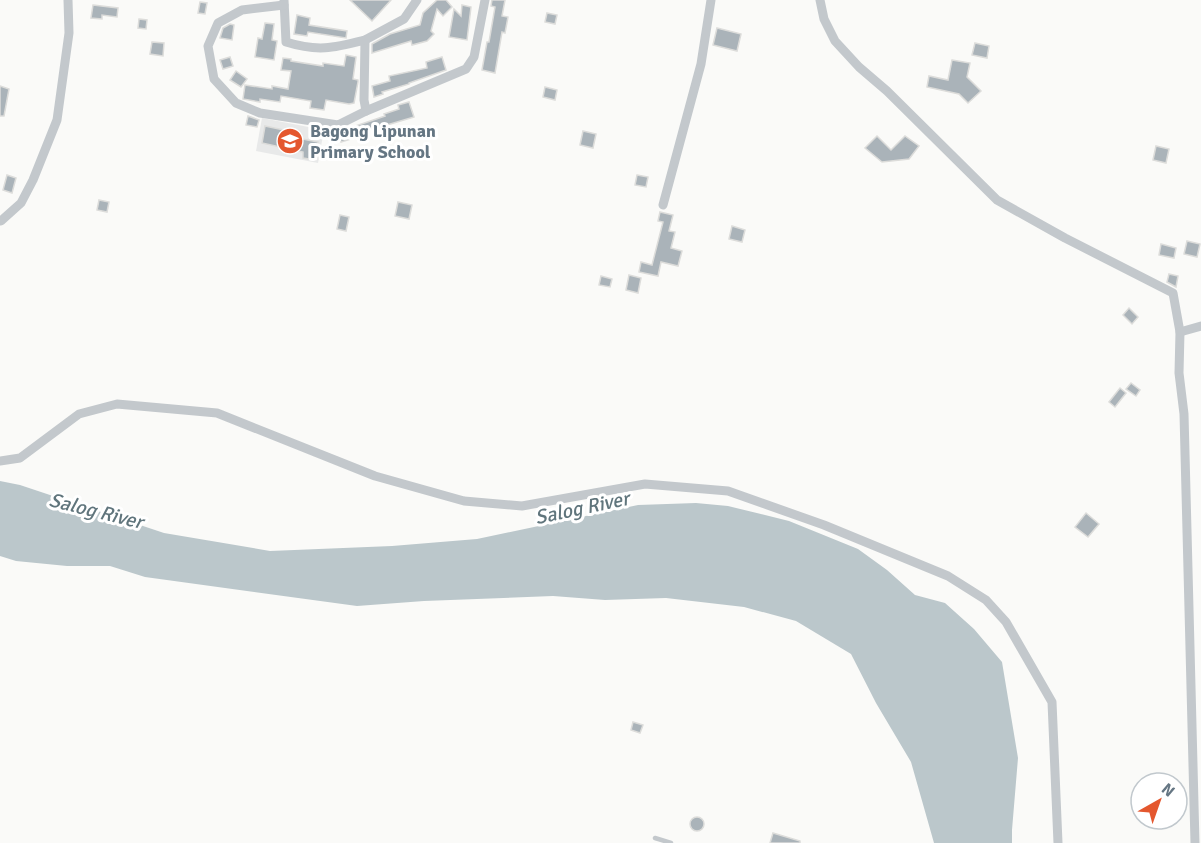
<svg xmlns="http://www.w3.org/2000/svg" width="1201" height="843" viewBox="0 0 1201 843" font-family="Signika,sans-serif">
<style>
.built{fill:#e8e9e9}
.water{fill:#bbc7cb}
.building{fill:#aab3b9;stroke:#dcdcda;stroke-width:1.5}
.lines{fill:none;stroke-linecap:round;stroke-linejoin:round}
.lane{stroke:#c3c8cc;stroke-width:4.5}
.street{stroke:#c3c8cc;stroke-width:9}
.labels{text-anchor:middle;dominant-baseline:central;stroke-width:6;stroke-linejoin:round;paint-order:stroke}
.poi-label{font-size:18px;font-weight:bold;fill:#657683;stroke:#fff;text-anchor:start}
.water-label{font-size:20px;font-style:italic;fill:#60757c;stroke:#fff}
</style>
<rect width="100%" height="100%" fill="#fafaf8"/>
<path class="built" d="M262,118L324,130L318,163L256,151Z"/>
<path class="water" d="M0,481L20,485L164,533L270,551L392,546L477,539L638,505L696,503L728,506L789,521L858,549L887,570L915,595L945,603L974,629L1002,662L1018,758L1012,830V843H934L911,762L876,703L851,654L796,621L744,607L666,598L605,600L553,596L424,601L357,606L145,577L110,566H67L16,561L0,556Z"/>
<g class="building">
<path d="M350,0H391L372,21Z"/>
<path d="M437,0H446L452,7L443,16L437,9L431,31L434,34L427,41L412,45L411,41L372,53V44L390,34L420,25L423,13Z"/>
<path d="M492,0H505L502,16L508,17L505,33L502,32L495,73L482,70L487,42H489L495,7L491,6Z"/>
<path d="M200,2L207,3L205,14L198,13Z"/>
<path d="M93,5L118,8L117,17L102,15V19L91,18Z"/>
<path d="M462,5L471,7L467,40L449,37L454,9L461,16Z"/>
<path d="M547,13L557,15L555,24L545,22Z"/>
<path d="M297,15L310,18L309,25L347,31L346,38L308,32L307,36L294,34Z"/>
<path d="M139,19L147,20L146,29L138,28Z"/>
<path d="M265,23L274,24L272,40L277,41L274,60L255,57L258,38L262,39Z"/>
<path d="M230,24L234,25L232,40L220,38L223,28Z"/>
<path d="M717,28L741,34L737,51L713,45Z"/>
<path d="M152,42L164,43L163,56L150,54Z"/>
<path d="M975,43L989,46L987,58L972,55Z"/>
<path d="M346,55L356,57L353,79L358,80V82L354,103L349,104L326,100L324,110L310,108L311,101L281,96L280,102L260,99V102L243,99L245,85L272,89V86L288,89L291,71L281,70L283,58L291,59V61L323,66V63L344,66Z"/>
<path d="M230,57L233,66L223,69L220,60Z"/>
<path d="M442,57L446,70L409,83V84L382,92L383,94L374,97L372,86L390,81L389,76L427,68L426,62Z"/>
<path d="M952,60L970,63L967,77L981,91L968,103L959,94L927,87L929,76L948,80Z"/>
<path d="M236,71L247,79L241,87L230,80Z"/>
<path d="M0,86L9,89L4,116H0Z"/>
<path d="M545,87L557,90L555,100L543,97Z"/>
<path d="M409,102L414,117L353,135L354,138L341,142L338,132L385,116L384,114L399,109L398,105Z"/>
<path d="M248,116L259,120L257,127L246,125Z"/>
<path d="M265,126L298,133L297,138L318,142L315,160L303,158V152L262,143Z"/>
<path d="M583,131L596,134L593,148L580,145Z"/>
<path d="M877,136L891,150L905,136L919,146L909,159L882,162L865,148Z"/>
<path d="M1156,146L1169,149L1166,163L1153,160Z"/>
<path d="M7,175L16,178L12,193L3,190Z"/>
<path d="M637,175L648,177L646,187L635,185Z"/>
<path d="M99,200L109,202L107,212L97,210Z"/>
<path d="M398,202L412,205L409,219L395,216Z"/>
<path d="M660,212L673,215L669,231L675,232L671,248L682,251L678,266L661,262L658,276L639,272L641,262L652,265L663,222L658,221Z"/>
<path d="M340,215L349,217L346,231L337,229Z"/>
<path d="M732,226L745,230L742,242L729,239Z"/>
<path d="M1187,241L1200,244L1197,257L1184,254Z"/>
<path d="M1161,244L1176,248L1174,258L1159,255Z"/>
<path d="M1169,274L1178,276L1176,287L1167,282Z"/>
<path d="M629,275L641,278L638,293L626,290Z"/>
<path d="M601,276L612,279L610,287L599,285Z"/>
<path d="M1129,308L1138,317L1132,324L1123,315Z"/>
<path d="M1131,383L1140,390L1136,396L1126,389Z"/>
<path d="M1120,388L1126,393L1115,407L1109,402Z"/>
<path d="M1086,513L1099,524L1088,537L1075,527Z"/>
<path d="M633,722L643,725L640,733L631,730Z"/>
<circle cx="697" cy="824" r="7"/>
<path d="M773,833L800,841V843H770Z"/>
</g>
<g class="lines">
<path class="lane" d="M655,838L671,843"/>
<g class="street">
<path d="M284,0L286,42C318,52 333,48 365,40L364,100L366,111L466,69L474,57L485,0"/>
<path d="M820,0L824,19L835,41L859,67L887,91L997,200L1065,238L1173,293L1180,332L1179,373L1184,414L1195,843"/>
<path d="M284,5L242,10L218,23L208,46L214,79L236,103L260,113L338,125L366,111"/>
<path d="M365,40L404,19L417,0"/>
<path d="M663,205L701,64L711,0"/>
<path d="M1,221L21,203L33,180L57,120L69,33L68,0"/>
<path d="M1180,332L1201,326"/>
<path d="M0,461L20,458L79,414L117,404L217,413L375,476L464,501L522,506L645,484L728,491L824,525L948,576L986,600L1006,622L1052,702L1058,843"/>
</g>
</g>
<defs>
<symbol id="school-disc" viewBox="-11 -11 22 22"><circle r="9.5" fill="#e4572e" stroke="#fff"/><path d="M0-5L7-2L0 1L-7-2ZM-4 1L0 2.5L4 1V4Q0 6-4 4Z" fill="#fff"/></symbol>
</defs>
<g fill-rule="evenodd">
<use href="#school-disc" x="275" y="126" width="30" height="30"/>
</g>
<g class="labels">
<g class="poi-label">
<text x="310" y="131">Bagong Lipunan<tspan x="310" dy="21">Primary School</tspan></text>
</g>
<g class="water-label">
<text transform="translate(582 508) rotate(-12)">Salog River</text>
<text transform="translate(96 511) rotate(14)">Salog River</text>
</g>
</g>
<g transform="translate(1159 801) rotate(40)"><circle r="28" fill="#ffffff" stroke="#c1c8cd" stroke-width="1.5"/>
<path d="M0-4.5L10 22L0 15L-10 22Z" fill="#e4572e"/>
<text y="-9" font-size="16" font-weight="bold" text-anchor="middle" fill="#657683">N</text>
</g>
</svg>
